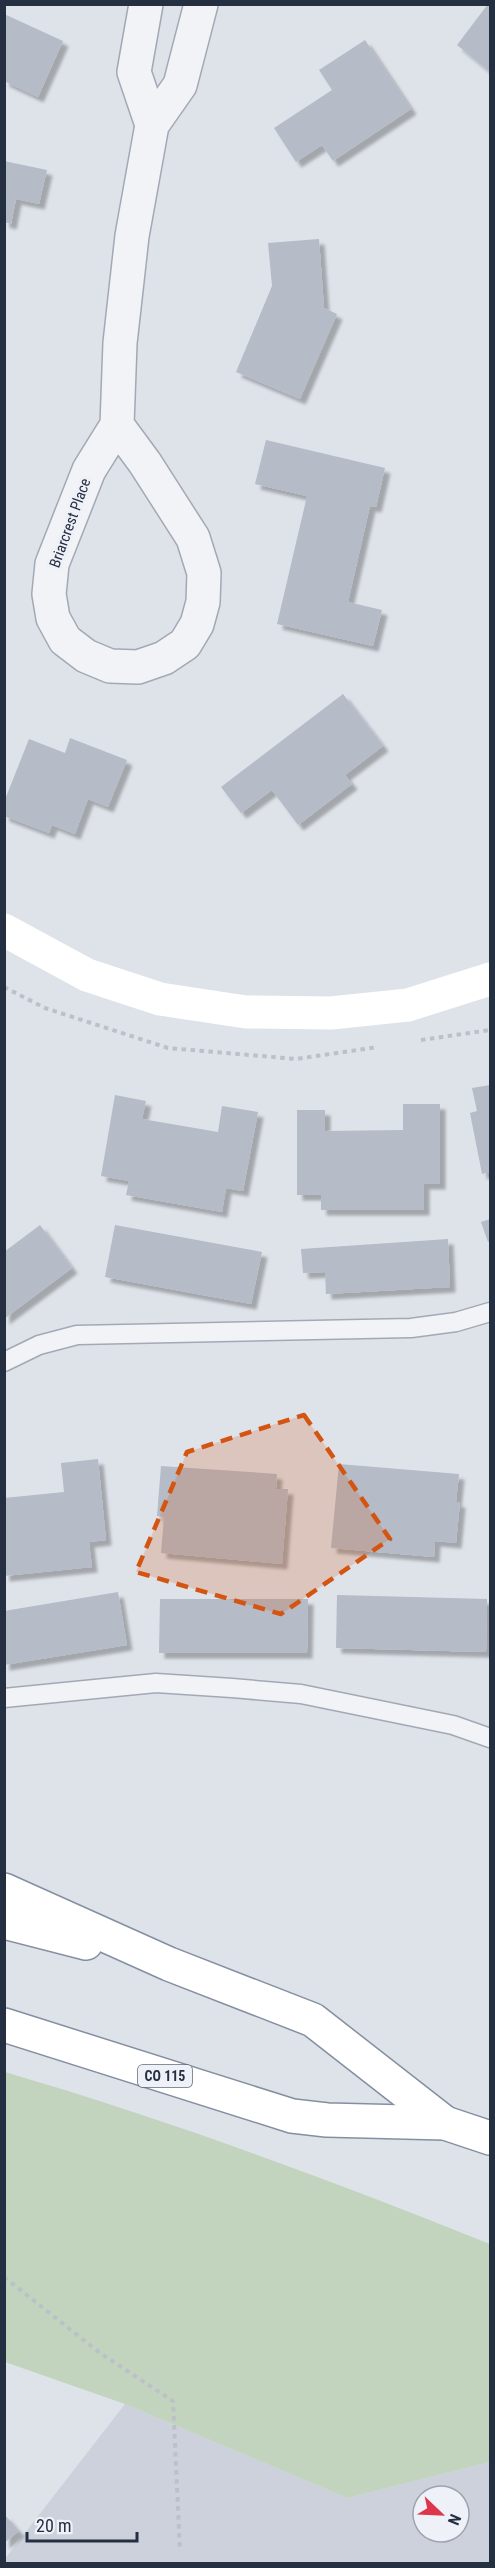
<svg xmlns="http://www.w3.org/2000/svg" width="495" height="2568" viewBox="0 0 495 2568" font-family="'Roboto Condensed',sans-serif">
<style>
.built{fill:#ccd1dc;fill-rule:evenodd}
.green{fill:#c3d4be}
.building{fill:#b5bbc7;filter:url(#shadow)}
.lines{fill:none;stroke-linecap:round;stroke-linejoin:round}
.lane-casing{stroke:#a3a9b4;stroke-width:21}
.street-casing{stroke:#a3a9b4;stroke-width:36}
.highway-casing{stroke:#848fa1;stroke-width:36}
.path{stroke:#bcc0c8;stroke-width:4;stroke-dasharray:4.5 4.5;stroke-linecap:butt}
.lane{stroke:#f1f3f7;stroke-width:18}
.street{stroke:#f1f3f7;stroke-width:33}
.secondary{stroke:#fff;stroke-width:33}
.highway{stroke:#fff;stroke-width:33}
.marked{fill:#d45511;fill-opacity:0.2;stroke:#d45511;stroke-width:4.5;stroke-dasharray:12 8;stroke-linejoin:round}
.labels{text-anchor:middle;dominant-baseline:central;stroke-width:6;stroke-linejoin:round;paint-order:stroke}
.shield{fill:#eef1f7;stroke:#616978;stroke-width:1.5}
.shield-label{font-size:14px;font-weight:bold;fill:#252f42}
.street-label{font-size:15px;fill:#252f42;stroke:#eef1f7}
</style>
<defs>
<filter id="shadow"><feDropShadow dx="5.5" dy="5.5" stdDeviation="1.5" flood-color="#0004"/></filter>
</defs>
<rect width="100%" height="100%" fill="#dee2e9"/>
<path class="built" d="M125,2404L347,2498L490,2462V2563L5,2564L4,2560ZM423,2496H459V2532H423Z"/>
<path class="green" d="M5,2072C169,2120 331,2180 490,2244V2462L347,2498L125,2404L5,2362Z"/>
<g class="building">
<path d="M488,4H490V72L457,45Z"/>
<path d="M4,14L63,41L38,97L4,81Z"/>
<path d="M365,40L411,109L333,161L322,145L296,162L274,128L332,90L319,70Z"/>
<path d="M4,161L47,170L39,204L16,199L11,224L4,222Z"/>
<path d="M319,239L324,308L337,314L300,399L236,372L272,286L268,243Z"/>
<path d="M266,440L385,468L376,507L370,506L348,602L382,610L373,646L277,624L307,496L255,484Z"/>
<path d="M343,694L383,746L345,775L352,784L298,825L272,790L241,813L221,787Z"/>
<path d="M70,738L127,760L108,807L88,799L75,834L52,825L49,833L4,816V802L29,739L65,753Z"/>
<path d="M490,1085V1172L482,1174L470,1113L477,1111L472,1088Z"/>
<path d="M115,1095L146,1101L142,1119L218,1132L222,1106L258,1112L243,1191L226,1188L222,1212L126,1195L129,1181L101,1176Z"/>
<path d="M403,1104H440V1184H424V1210H321V1195H297V1110H325V1131L403,1130Z"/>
<path d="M490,1219V1241L488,1242L481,1222Z"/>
<path d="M40,1225L72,1268L4,1319V1252Z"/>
<path d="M115,1225L262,1252L251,1304L105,1277Z"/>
<path d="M448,1239L450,1287L326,1294L325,1272L303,1273L301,1249Z"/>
<path d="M98,1459L106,1540L89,1542L92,1567L4,1576V1498L64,1492L61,1463Z"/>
<path d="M339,1464L459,1474L456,1502H460L456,1543L435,1541L434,1557L331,1548Z"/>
<path d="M161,1466L277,1474L276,1489H288L282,1564L161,1553L164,1517L157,1516Z"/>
<path d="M118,1592L127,1645L4,1665V1611Z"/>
<path d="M337,1595L487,1599L486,1652L336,1648Z"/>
<path d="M160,1599H308L307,1653H159Z"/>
<path d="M4,2514L19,2531L4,2543Z"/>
</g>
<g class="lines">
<defs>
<g id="lane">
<path d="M4,1362L39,1345L77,1335L411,1328L456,1322L490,1312"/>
<path d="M4,1698L156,1683L232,1688L301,1694L453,1725L490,1738"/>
</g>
<g id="street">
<path d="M146,4L134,72L152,125"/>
<path d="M117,425L145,463L193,538L204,573L203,602L197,624L185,644L164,658L138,667L110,666L86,656L65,640L53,618L49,594L52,564L89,470L117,425L120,343L132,236L152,125L180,85L201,4"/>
</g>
<g id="highway">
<path d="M4,1890L169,1964L313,2020L445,2123"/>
<path d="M4,1922L86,1943"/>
<path d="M4,2025L292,2116L327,2120L445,2123L490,2138"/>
</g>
</defs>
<use href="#lane" class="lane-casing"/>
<use href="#street" class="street-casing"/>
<use href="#highway" class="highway-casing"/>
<g class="path">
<path d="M4,987L45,1008L168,1048L296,1059L378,1047"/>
<path d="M421,1040L490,1030"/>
<path d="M4,2277L100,2353L173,2401L180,2551"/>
</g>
<use href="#lane" class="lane"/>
<use href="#street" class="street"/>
<path class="secondary" d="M4,930L87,975L160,999L246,1012L331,1013L408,1005L490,979"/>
<use href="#highway" class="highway"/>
</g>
<path class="marked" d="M304,1415L390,1539L281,1614L136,1572L187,1452Z"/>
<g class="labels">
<rect class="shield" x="138" y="2065" width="54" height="22" rx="4.5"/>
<g class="shield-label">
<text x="165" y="2076">CO 115</text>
</g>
<g class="street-label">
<text transform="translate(70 523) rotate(-70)">Briarcrest Place</text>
</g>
</g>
<rect width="495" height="2568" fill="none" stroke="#252f42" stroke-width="12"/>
<g transform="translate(441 2514) rotate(113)"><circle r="28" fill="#eef1f7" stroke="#9ea3af" stroke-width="1.5"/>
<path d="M0-4.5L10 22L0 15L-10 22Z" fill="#dc354c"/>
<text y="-9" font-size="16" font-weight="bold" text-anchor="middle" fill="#252f42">N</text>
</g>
<path d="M27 2532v9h110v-9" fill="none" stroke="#252f42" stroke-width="3"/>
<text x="36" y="2532" font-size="18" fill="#252f42" stroke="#eef1f7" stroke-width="4.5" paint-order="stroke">20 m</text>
</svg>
